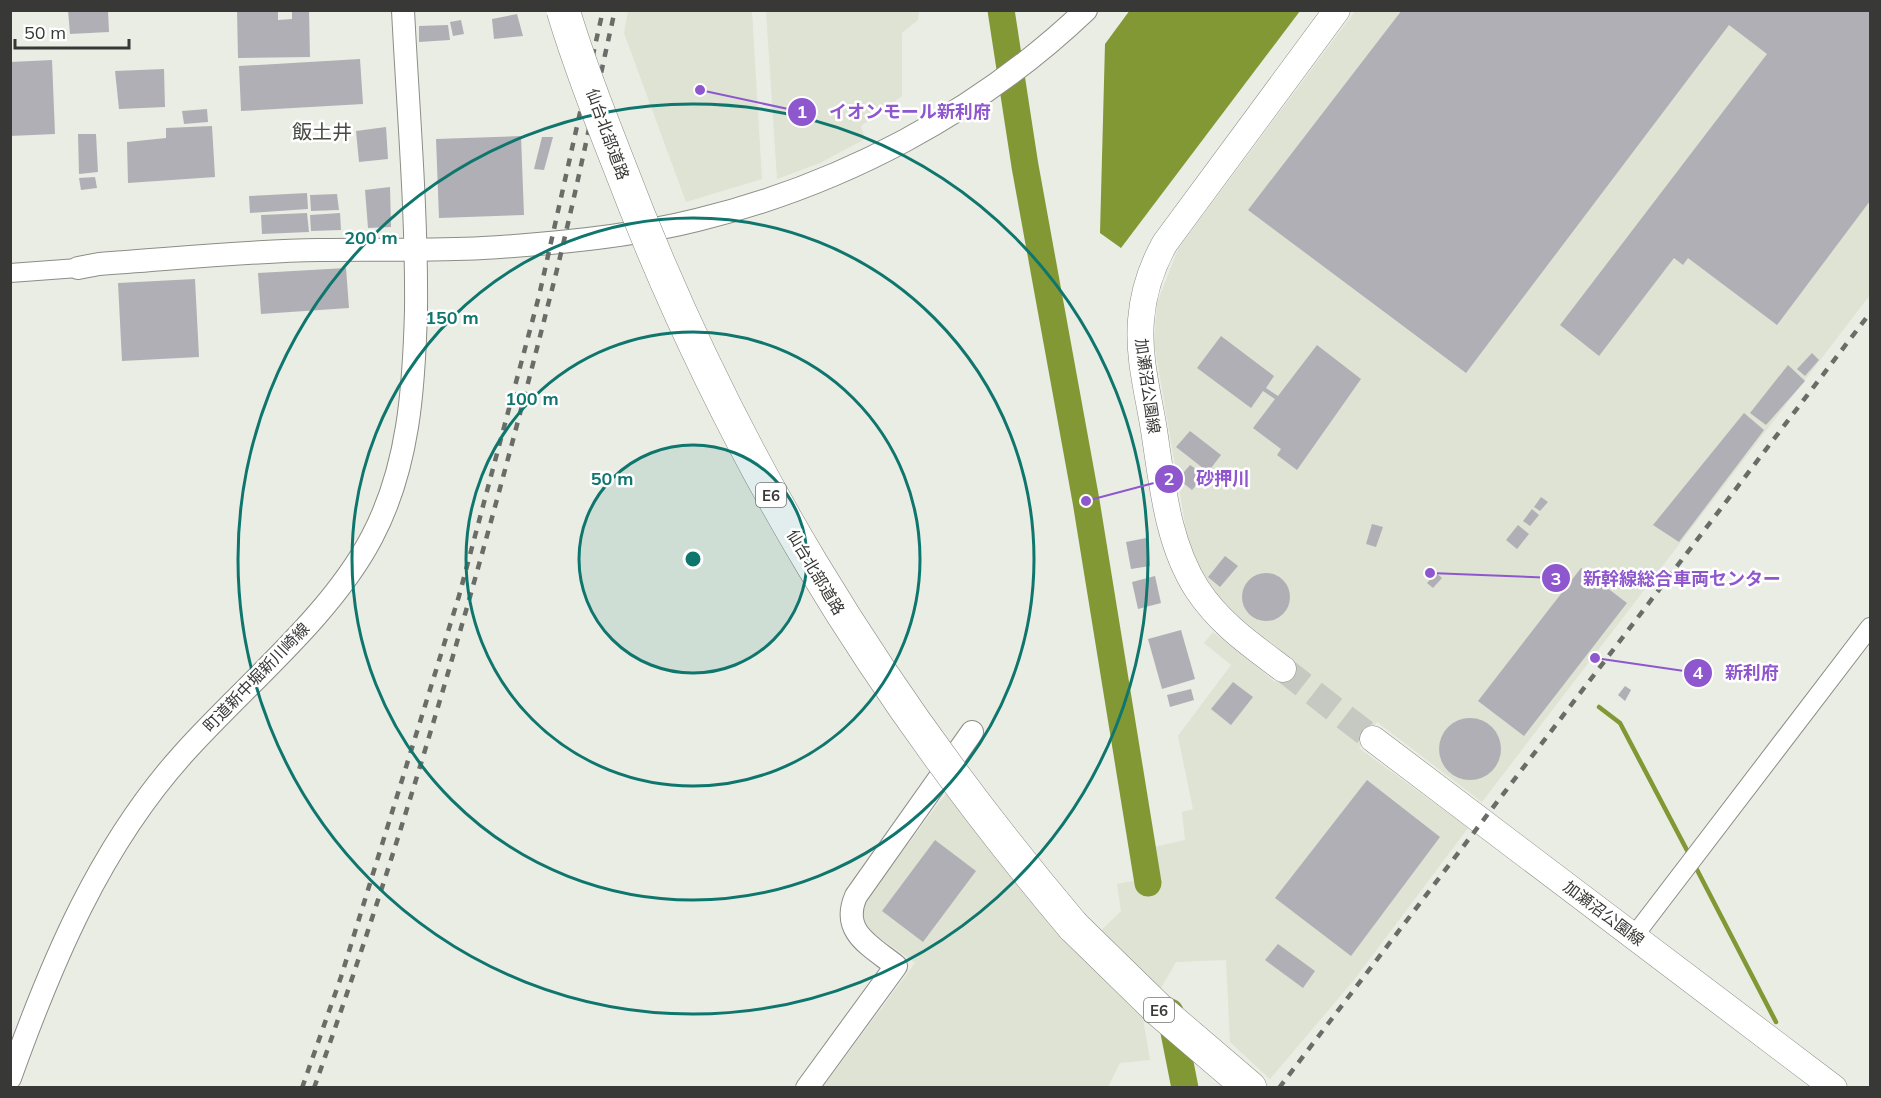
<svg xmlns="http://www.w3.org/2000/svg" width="1881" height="1098" viewBox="0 0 1881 1098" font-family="Mulish,'Noto Sans JP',sans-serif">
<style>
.built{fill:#dee3d4}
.water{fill:#819834}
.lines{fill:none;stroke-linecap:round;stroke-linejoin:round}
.stream{stroke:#819834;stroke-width:4.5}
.river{stroke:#819834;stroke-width:27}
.building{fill:#b1afb6}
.secondary-tunnel{stroke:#c6c9c1;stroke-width:26;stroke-dasharray:26 13;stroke-linecap:butt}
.minor-casing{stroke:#8b8d86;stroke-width:20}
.tertiary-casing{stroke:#8b8d86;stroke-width:24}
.secondary-casing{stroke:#8b8d86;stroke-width:27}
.motorway-casing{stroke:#8b8d86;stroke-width:34}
.minor{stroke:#fff;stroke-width:18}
.tertiary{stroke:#fff;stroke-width:22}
.secondary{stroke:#fff;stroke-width:26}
.motorway{stroke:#fff;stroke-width:33}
.rail{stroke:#6a6c67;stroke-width:4.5;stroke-dasharray:8 8;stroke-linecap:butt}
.motorway-bridge-casing{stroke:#8b8d86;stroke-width:34;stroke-linecap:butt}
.motorway-bridge{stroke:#fff;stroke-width:33}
.ring{fill:none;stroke:#0f766e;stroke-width:3}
.labels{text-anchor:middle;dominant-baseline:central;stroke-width:5;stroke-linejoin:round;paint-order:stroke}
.shield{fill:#fff;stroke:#747472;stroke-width:1.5}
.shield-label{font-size:15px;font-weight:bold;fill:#383936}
.street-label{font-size:16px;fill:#383936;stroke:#fff}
.quarter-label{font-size:20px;fill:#494b45;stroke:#fff}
.centre{fill:#0f766e;stroke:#fff;stroke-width:3}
.ring-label{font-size:18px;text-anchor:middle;font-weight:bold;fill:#0f766e;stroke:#fff;stroke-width:5;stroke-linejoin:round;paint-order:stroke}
.leader{fill:none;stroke:#8f57ce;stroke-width:2}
.callout-dot{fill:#8f57ce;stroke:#fff;stroke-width:2}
.mark-label{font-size:18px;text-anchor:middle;font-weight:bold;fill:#fff}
.callout-label{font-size:18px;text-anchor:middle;font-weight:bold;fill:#8f57ce;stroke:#fff;stroke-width:5;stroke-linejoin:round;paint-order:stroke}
</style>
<rect width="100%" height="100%" fill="#eaede4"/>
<g class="built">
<path d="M628,11H752L762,179L686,202L624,33Z"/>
<path d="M766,11H919L918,20L902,33V96L861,126L865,139L820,163L777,179Z"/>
<path d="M1355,11H1870V295L1482,802L1377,722L1359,748L1468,828L1354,980L1270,1079L1230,1042L1226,960L1176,962L1143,1019L1150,1060L1120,1063L1108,1087L822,1088L915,963L863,926L861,907L947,792L1080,951L1121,911L1117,884L1153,877L1149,848L1185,840L1182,812L1193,809L1178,736L1231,665L1204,643L1213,632L1275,682L1293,661L1218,599L1189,547L1154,342L1157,303L1178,249Z"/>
</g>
<path class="water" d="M1130,10L1300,11L1121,248L1100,233L1105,44Z"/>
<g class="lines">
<g class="stream">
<path d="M1599,707L1620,723L1690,856"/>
<path d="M1694,864L1776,1022"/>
</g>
<g class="river">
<path d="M1001,10L1025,166L1086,501L1148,883"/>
<path d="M1170,1012L1185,1088"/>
</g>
</g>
<g class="building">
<path d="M68,10H108L109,32L70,34Z"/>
<path d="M237,10H278V20L292,19V11L309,10L310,57L238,58Z"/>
<path d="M1402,10H1870V201L1777,325L1688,258L1683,265L1674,258L1599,356L1560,325L1767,54L1729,25L1466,373L1248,210Z"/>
<path d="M517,14L523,36L494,39L492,19Z"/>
<path d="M461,20L464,34L453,36L450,22Z"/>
<path d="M448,25L450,40L419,42V26Z"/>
<path d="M360,59L363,104L241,111L239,66Z"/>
<path d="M52,60L55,134L10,136V62Z"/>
<path d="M164,69L165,107L119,109L115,71Z"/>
<path d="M207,109L208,122L184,124L182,111Z"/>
<path d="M212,126L215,177L128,183L127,142L166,138V128Z"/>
<path d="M386,127L388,159L359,162L356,131Z"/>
<path d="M78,134H96L98,172L79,174Z"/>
<path d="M521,136L524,215L439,218L436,139Z"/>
<path d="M542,137H553L544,170L534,169Z"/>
<path d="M95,177L97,188L81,190L79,178Z"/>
<path d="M390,187L391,227L368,228L365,190Z"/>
<path d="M307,193L308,209L250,213L249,196Z"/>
<path d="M337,194L339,210L311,211L310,195Z"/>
<path d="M307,213L309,232L262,234L261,215Z"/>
<path d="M340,213L341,230L311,231L310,215Z"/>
<path d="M346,268L349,308L261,314L258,273Z"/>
<path d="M195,279L199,357L122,361L118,283Z"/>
<path d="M1221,336L1274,376L1266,388L1278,396L1317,345L1361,379L1297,470L1277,455L1281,449L1253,428L1275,399L1263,391L1251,408L1197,368Z"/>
<path d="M1812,353L1819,360L1805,376L1797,369Z"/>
<path d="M1788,365L1805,381L1766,425L1750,413Z"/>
<path d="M1744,413L1764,430L1679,542L1653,525Z"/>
<path d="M1190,431L1221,455L1208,472L1176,447Z"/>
<path d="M1190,465L1205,475L1192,490L1178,479Z"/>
<path d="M1541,497L1548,502L1540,511L1534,507Z"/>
<path d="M1532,509L1539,515L1530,526L1523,521Z"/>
<path d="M1372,524L1383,527L1376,547L1366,544Z"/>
<path d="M1518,525L1529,534L1517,549L1506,540Z"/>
<path d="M1146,538L1150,566L1131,569L1126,542Z"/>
<path d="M1225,556L1238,566L1220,587L1208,577Z"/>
<path d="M1581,568L1627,603L1524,736L1478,701Z"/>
<path d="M1436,573L1442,578L1433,588L1427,583Z"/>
<circle cx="1266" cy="597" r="24"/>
<path d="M1155,576L1161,603L1138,609L1132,582Z"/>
<path d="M1181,630L1195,679L1162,689L1148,639Z"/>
<path d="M1233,682L1253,697L1231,725L1211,709Z"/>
<path d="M1625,686L1631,690L1625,701L1618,695Z"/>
<path d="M1191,689L1194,700L1170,707L1167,695Z"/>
<circle cx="1470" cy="749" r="31"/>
<path d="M1367,780L1440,837L1351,956L1275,898Z"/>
<path d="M935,840L976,871L923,942L882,911Z"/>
<path d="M1278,944L1315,971L1303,988L1265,960Z"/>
</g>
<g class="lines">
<path class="secondary-tunnel" d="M1283,669L1373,739"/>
<defs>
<g id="minor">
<path d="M10,273L78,268"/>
<path d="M1634,936L1870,627"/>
</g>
<g id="tertiary">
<path d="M78,268L99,264C172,259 246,251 319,250C374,249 428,251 483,248C552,244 629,237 697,220C841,185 978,113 1086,10"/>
<path d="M10,1078C52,961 100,846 184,753C244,686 331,616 372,537C409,467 414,387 416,310C417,210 408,110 403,10"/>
<path d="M807,1088L896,966C871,946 840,932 856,896L972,732"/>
</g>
<g id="secondary">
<path d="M1283,669C1251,645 1219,623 1197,589C1166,541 1162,479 1153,424C1147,390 1138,355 1141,320C1143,294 1152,266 1165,243L1337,10"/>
<path d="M1373,739L1834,1088"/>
</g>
<path id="motorway" d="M1073,926L1160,1011L1250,1088"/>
</defs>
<use href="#minor" class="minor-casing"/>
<use href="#tertiary" class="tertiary-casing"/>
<use href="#secondary" class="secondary-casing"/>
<use href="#motorway" class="motorway-casing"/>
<use href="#minor" class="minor"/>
<use href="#tertiary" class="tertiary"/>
<use href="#secondary" class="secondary"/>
<use href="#motorway" class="motorway"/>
<g class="rail">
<path d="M302,1088L341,977L459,596L539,296L603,10"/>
<path d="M314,1088C406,830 482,566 549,301C574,205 593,107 615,10"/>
<path d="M1279,1088L1870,313"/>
</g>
<defs>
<path id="motorway-bridge" d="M563,10C579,63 599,114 619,165C728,452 875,692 1073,926"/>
</defs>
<use href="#motorway-bridge" class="motorway-bridge-casing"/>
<use href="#motorway-bridge" class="motorway-bridge"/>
</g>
<circle cx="693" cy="559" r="114" fill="#0f766e" fill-opacity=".12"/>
<g class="ring">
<circle cx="693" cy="559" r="114"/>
<circle cx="693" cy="559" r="227"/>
<circle cx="693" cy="559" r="341"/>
<circle cx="693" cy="559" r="455"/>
</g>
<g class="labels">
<g class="shield">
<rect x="756" y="483" width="30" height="24" rx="4.5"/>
<rect x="1144" y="998" width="30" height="24" rx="4.5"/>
</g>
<g class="shield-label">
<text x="771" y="495">E6</text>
<text x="1159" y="1010">E6</text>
</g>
<g class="street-label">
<text transform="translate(608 134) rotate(70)">仙台北部道路</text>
<text transform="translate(1148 386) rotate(82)">加瀬沼公園線</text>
<text transform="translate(816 572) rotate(59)">仙台北部道路</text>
<text transform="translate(256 677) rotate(-46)">町道新中堀新川崎線</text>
<text transform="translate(1604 913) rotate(37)">加瀬沼公園線</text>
</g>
<g class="quarter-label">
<text x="322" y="131">飯土井</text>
</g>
</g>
<circle cx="693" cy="559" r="9" class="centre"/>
<g class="ring-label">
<text x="371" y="244">200 m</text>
<text x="452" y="324">150 m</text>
<text x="532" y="405">100 m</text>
<text x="612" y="485">50 m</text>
</g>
<path class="leader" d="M700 90L802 112M1086 501L1169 479M1430 573L1556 578M1595 658L1698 673"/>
<g class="callout-dot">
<circle cx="700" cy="90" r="6"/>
<circle cx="1086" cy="501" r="6"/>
<circle cx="1430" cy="573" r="6"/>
<circle cx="1595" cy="658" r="6"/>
<circle cx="802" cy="112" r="15"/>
<circle cx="1169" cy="479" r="15"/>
<circle cx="1556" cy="578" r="15"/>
<circle cx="1698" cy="673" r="15"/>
</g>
<g class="mark-label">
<text x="802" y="118">1</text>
<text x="1169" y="485">2</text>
<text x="1556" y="585">3</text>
<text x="1698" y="679">4</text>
</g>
<g class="callout-label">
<text x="910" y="118">イオンモール新利府</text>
<text x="1223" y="485">砂押川</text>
<text x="1682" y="585">新幹線総合車両センター</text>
<text x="1752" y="679">新利府</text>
</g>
<rect width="1881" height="1098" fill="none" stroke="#383936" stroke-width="24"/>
<path d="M15 39v9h114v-9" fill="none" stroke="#383936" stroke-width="3"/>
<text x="24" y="39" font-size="18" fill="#383936" stroke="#ffffff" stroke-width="4.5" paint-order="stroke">50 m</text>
</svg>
